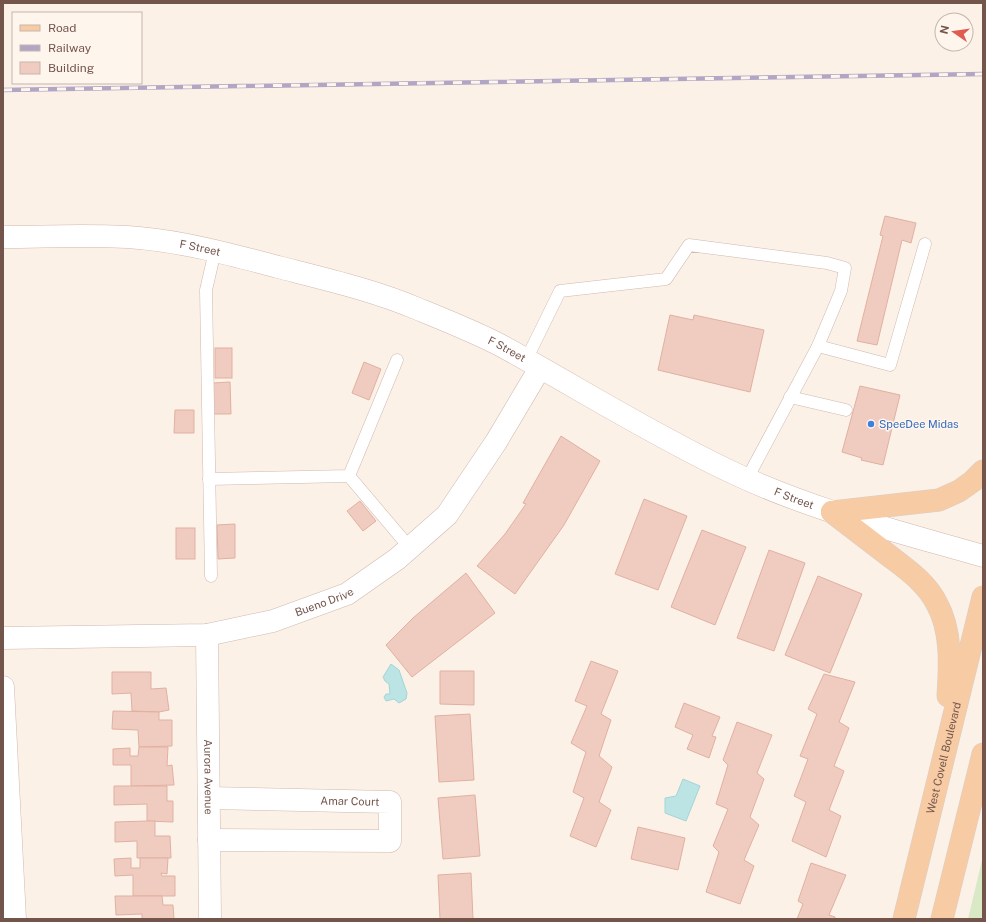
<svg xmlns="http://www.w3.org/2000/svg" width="986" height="922" viewBox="0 0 986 922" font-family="'Public Sans',sans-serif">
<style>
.green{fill:#d9e9c6}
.water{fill:#bce4e4;stroke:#a3d5d6}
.building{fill:#f0ccc0;stroke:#e1b0a1}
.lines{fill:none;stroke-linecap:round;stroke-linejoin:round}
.lane-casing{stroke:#cfb9b0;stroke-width:13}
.street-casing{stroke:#cfb9b0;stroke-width:23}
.secondary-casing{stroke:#d2b8ae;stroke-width:23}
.primary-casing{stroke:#d8cfcd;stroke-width:23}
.lane{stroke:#fff;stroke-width:12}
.street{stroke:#fff;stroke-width:22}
.secondary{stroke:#fff;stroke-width:22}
.primary{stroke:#f7cba3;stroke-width:22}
.rail-casing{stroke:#b2a6c5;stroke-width:4.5}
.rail{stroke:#fef5ed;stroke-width:3;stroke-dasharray:9;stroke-linecap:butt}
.shop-dot{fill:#3f7fe0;stroke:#fef5ed;stroke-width:1.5}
.labels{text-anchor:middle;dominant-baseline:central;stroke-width:3;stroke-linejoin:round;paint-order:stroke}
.street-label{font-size:11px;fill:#74554c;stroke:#fef5ed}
.shop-label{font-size:11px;fill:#366cbe;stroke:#fef5ed;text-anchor:start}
</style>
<rect width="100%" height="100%" fill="#fbf1e7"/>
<path class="green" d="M983,856V919H968Z"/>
<g class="water">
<path d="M391,664L399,670L407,693L406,699L399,703L394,699L386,701L384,697L386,694H390L389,684L385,681L383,677Z"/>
<path d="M683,779L700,786L686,821L665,813V798L676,796Z"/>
</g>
<g class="building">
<path d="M885,216L916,223L911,243L902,240L877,345L857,341L883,236L880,235Z"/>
<path d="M670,315L693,320L694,315L764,330L750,392L658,370Z"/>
<rect x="215" y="348" width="17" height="30"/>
<path d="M364,362L381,369L369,400L352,393Z"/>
<path d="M230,382L231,414H213V383Z"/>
<path d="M860,386L900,395L883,465L861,460L862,458L842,452Z"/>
<path d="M175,410H194V433H174Z"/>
<path d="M561,436L600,461L564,525L515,594L477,566L505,534L526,504L523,503Z"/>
<path d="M644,499L687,516L658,590L615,574Z"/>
<path d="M360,501L376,521L363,531L347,511Z"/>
<path d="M235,524V558L218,559L217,525Z"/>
<rect x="176" y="528" width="19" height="31"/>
<path d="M702,530L746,547L715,625L671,607Z"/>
<path d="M769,550L805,563L774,651L737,638Z"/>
<path d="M466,573L495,613L412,677L386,645L413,618Z"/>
<path d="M818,576L862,594L830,673L785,655Z"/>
<path d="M591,661L618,671L601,714L611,720L599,756L612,767L599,802L611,810L596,847L570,836L584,798L573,792L586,752L571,743L587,706L575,701Z"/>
<path d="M440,671H474V705L440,704Z"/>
<path d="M112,672H151V689L166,688L169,710L159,712L132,711L131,693L112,694Z"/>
<path d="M824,674L855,682L839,722L849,728L834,766L844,771L829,810L841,816L826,857L792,841L806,802L794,796L808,759L800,756L817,714L808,709Z"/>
<path d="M684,703L720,717L712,736L716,737L709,758L687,749L693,735L675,727Z"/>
<path d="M113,711L159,712V720H172V746L139,747L138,730L112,729Z"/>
<path d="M470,714L474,780L439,782L435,716Z"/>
<path d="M737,722L772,735L757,773L764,779L750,817L759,825L744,860L754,866L740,904L706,892L719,852L713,846L728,809L716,804L728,765L723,760Z"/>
<path d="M139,747H168L167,766L172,765L174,785L131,786V765H113V749L130,748V756H138Z"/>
<path d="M114,786H167V801H173V822L147,821V804L114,805Z"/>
<path d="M475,795L480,856L443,859L438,798Z"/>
<path d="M147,821H155V836H170L171,858H137V841L115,842V822Z"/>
<path d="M638,827L685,838L678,870L631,859Z"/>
<path d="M131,858V868H140V858H168L167,874L161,873L162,876H175V896H133V875L115,876L114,859Z"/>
<path d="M811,863L846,875L829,915L835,917V919H797L803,904L798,901Z"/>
<path d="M471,873L473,919H440L438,875Z"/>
<path d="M115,896H162L163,905H173L174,919H142V914L116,915Z"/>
</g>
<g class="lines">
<defs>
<g id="lane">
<path d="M818,346L890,365L925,244"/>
<path d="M526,360L560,291L666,279L689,245L827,263L845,268L841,291L818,346L747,479"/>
<path d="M790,397L846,410"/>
<path d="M349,476L410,548"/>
<path d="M209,479L349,476L397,360"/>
<path d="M211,576L206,290L215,251"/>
</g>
<g id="street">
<path id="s1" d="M207,635L210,919"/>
<path id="s2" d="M3,638L207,635L273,621L347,594L397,559L447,515L496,442L540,368"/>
<path d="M3,687L15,919"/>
<path id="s3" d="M209,798L390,802V841L209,840"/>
</g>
<g id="secondary">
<path id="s4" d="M3,237C48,237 94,234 139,238C185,242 233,255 278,267C325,279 373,290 418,309C445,320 475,332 500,345C575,386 648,432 725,469C807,509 896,531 983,556"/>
</g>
<g id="primary">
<path d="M832,512C849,525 866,538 883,551C902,566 926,581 937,604C952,631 950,666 948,696"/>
<path d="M832,512L939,500L959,491L973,481L983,471"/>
<path id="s5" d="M904,919L983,597"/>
<path d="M942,919L983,754"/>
</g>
</defs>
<use href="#lane" class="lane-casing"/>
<use href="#street" class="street-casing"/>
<use href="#secondary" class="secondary-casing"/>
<use href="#primary" class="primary-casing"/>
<use href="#lane" class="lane"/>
<use href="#street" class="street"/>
<use href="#secondary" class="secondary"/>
<use href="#primary" class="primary"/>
<defs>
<path id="rail" d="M3,90L983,74"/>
</defs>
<use href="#rail" class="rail-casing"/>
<use href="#rail" class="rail"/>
</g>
<circle class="shop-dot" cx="871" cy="424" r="4"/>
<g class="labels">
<g class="street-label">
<text stroke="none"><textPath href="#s4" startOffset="198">F Street</textPath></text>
<text stroke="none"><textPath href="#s4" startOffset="522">F Street</textPath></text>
<text stroke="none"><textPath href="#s4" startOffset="846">F Street</textPath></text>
<text stroke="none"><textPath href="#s2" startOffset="326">Bueno Drive</textPath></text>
<text stroke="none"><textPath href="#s5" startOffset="166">West Covell Boulevard</textPath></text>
<text stroke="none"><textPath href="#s1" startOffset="142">Aurora Avenue</textPath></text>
<text stroke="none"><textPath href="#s3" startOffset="141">Amar Court</textPath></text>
</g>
<g class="shop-label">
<text x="879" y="424">SpeeDee Midas</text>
</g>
</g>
<rect width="986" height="922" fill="none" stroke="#74554c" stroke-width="8"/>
<rect x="12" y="12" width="130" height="72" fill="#fef5ed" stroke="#c7b5ad"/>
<rect x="20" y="25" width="20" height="6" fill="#f7cba3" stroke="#c7b5ad"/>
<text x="48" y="32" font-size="12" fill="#74554c">Road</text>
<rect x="20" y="45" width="20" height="6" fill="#b2a6c5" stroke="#c7b5ad"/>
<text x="48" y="52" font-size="12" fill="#74554c">Railway</text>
<rect x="20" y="62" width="20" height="12" fill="#f0ccc0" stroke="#c7b5ad"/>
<text x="48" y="72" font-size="12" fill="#74554c">Building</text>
<g transform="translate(954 32) rotate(283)"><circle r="19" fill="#fef5ed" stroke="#c7b5ad"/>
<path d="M0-3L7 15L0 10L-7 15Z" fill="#df5c52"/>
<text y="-6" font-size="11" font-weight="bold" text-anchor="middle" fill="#74554c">N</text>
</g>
</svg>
